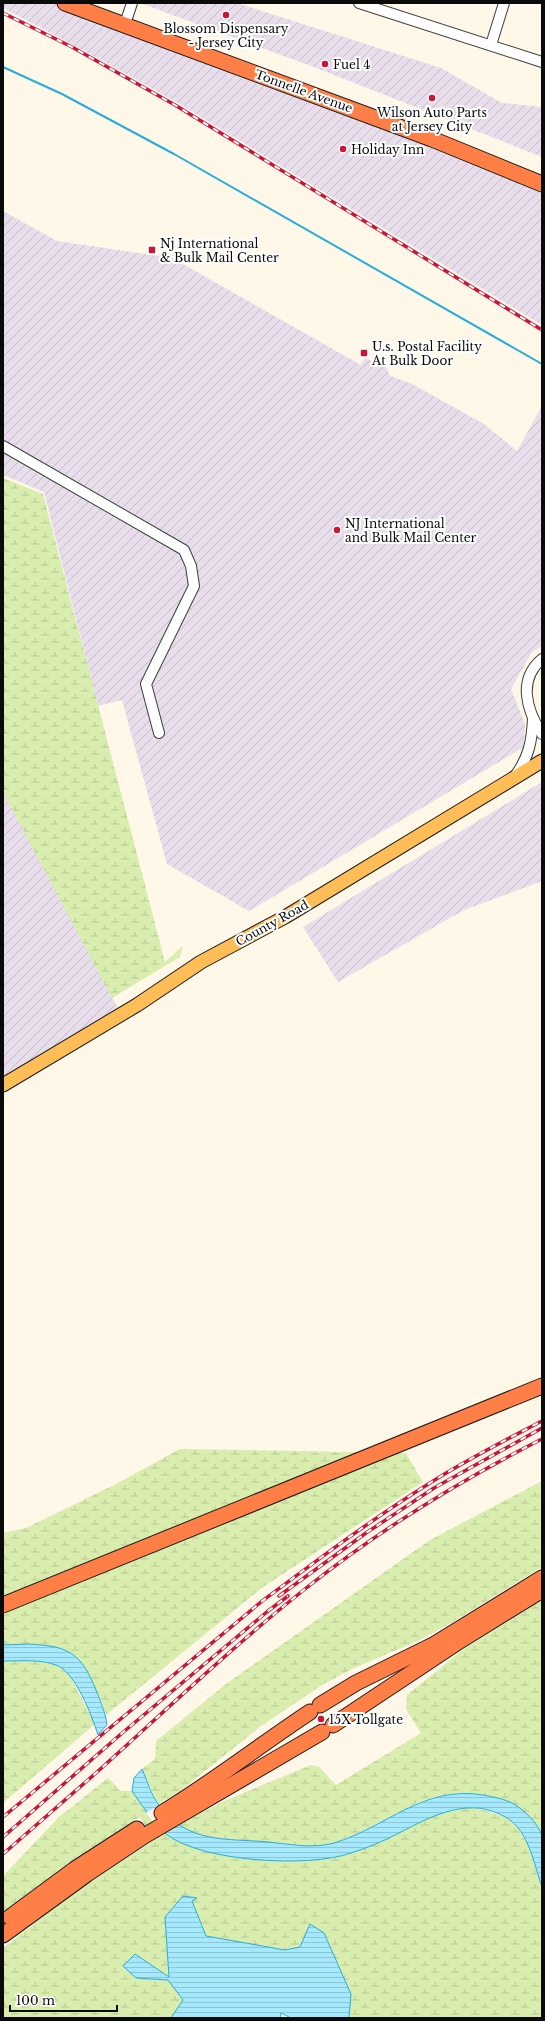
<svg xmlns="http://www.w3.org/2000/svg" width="545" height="2021" viewBox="0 0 545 2021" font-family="'Libre Baskerville',serif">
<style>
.industrial{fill:url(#industrial-furrows)}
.wetland{fill:url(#wetland-marsh)}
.water{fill:url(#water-rules);stroke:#26aedb}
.pier{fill:#fff7e8}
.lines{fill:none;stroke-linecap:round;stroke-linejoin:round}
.stream{stroke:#26aedb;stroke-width:2}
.minor-casing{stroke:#3d3d3d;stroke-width:12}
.major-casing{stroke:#1b1b1b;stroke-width:15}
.highway-casing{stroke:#1b1b1b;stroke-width:17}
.minor{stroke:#fff;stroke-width:10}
.major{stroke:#ffbd58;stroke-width:13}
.highway{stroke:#ff7f46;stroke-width:15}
.rail-casing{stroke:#c71639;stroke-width:3.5}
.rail{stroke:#fff;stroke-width:2;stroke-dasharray:6;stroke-linecap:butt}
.poi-dot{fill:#c71639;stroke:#fff;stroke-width:1.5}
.labels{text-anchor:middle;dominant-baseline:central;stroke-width:4;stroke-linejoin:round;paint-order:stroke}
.poi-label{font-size:12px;fill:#0a0a0a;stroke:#fff;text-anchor:start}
.street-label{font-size:12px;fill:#0a0a0a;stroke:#fff}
</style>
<defs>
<pattern id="industrial-furrows" width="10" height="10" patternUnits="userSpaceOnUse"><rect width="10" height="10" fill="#e7ddeb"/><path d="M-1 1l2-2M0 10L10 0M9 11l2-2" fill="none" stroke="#c5bcc8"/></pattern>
<pattern id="wetland-marsh" width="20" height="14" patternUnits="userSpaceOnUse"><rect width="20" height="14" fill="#d8edae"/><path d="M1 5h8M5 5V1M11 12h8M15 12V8" fill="none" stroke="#b8ca94"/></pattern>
<pattern id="water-rules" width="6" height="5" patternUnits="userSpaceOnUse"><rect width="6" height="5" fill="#a6e9fd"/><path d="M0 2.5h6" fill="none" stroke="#8ec6d8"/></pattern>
</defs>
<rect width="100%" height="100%" fill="#fff7e8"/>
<g class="industrial">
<path d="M3,3H54L542,188V325L173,100L81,49L3,8Z"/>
<path d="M140,3L240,4L441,68L502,103L542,107V157L319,69Z"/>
<path d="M3,211L57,241L172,258L361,365L365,358L386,367L390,376L412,384L484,424L517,451L542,406V646L532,652L511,689L525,724L524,747L249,911L167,864L122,700L98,706L44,492L3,475Z"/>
<path d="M542,782V881L464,910L338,982L303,927Z"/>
<path d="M3,791L119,1010L3,1079Z"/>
</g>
<g class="wetland">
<path d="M3,478L43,494L165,962L183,946L180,957L112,998L3,792Z"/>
<path d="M180,1449L406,1453L423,1482L263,1587L106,1715C101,1690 77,1668 62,1649L40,1644L3,1645V1615L6,1614L3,1610V1533L26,1528L116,1484Z"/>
<path d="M542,1481V1567L451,1623L420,1640L352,1669L322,1685L261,1726L179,1792L158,1804L142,1769L155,1759L156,1741L226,1684L430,1540Z"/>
<path d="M542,1600V1836L535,1823L492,1796L457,1793L439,1796L419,1802L357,1834L333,1843L315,1846L213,1838L193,1833L179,1825L224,1801L311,1765L319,1767L336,1785L421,1733L406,1709L407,1695L465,1648Z"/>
<path d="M3,1661H35L56,1665L68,1672L95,1724L3,1803Z"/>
<path d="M108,1778L121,1791H132L139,1801L211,1852L270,1861L332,1859L375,1844L427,1818L446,1811L471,1808L489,1811L507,1818L517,1826L529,1846L542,1887V2018H349L350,1994L324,1933L310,1924L300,1947L285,1950L205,1936L191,1901L197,1898L165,1917L169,1977L136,1978L168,1980L183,2000L171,2018H3V1948L79,1889L154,1840L140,1817L64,1866L3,1912V1876L59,1817Z"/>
</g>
<g class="water">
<path d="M29,1644C69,1646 81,1653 96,1690C101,1703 105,1711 107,1725L98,1735C92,1716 75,1671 56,1665C40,1659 20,1661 3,1661V1645Z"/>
<path d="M142,1769C147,1780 151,1795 159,1805C188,1844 224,1838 268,1842C290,1844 312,1849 334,1843C387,1827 423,1785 483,1795C494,1797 505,1799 514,1804C525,1811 538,1823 542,1836C545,1847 542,1874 542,1887C534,1865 529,1831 507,1818C470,1795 432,1816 399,1833C384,1841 367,1848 351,1853C310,1868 201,1862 166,1834C154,1824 141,1804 132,1791L134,1778Z"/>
<path d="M183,1896L197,1898L192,1901L206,1936L285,1950L300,1947L310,1924L324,1933L351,1994L349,2018H291L281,2013L280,2018H171L183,2000L168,1980L136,1978L123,1966L135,1954L169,1977L165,1917Z"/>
</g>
<path class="pier" d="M161,1804L180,1824L163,1834L146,1813Z"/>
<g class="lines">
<path class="stream" d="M3,67L62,94L174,154L542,364"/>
<defs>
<g id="minor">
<path d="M359,3L542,62"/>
<path d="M127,18L132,3"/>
<path d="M491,45L504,3"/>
<path d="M3,446L184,550L191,566L194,586L146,684L159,733"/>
<path d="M542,659C517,680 527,711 542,734"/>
<path d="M515,776C529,757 532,741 533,718"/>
</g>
<path id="major" d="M3,1085L137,1005L201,962L285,917L542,761"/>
<g id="highway">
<path d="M65,3L432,139L542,184"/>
<path d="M3,1605L542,1386"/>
<path d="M320,1705L356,1683L435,1644L542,1578"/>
<path d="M333,1725L461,1640L542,1590"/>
<path d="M162,1813C213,1782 260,1745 310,1712"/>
<path d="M10,1917L75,1869L137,1829"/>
<path d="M3,1935L87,1874L144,1836L322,1732"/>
</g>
</defs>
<use href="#minor" class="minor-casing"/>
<use href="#major" class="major-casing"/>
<use href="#highway" class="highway-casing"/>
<use href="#minor" class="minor"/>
<use href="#major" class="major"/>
<use href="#highway" class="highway"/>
<defs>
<g id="rail">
<path d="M3,13L72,47L175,105L542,330"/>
<path d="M279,1596L366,1533L434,1488L542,1428"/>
<path d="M3,1817L261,1602C316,1561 372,1519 430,1483C466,1460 504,1441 542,1421"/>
<path d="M3,1837L121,1734L268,1611L288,1596"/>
<path d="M3,1854C34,1827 65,1800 96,1773C165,1711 232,1647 305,1589C378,1531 459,1481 542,1439"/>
</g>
</defs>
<use href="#rail" class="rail-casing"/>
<use href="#rail" class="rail"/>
</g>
<g class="poi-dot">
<circle cx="226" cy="15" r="4"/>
<circle cx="325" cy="64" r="4"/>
<circle cx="432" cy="98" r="4"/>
<circle cx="343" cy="149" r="4"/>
<rect x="148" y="246" width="8" height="8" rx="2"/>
<rect x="360" y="349" width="8" height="8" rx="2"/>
<circle cx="337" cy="530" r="4"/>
<circle cx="321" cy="1719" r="4"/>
</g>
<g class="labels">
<g class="poi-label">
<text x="226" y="28" text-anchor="middle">Blossom Dispensary<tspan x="226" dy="14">- Jersey City</tspan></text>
<text x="333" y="64">Fuel 4</text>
<text x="432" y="112" text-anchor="middle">Wilson Auto Parts<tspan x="432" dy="14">at Jersey City</tspan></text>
<text x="351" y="149">Holiday Inn</text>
<text x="160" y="243">Nj International<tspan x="160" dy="14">&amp; Bulk Mail Center</tspan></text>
<text x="372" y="346">U.s. Postal Facility<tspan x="372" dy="14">At Bulk Door</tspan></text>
<text x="345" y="523">NJ International<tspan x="345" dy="14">and Bulk Mail Center</tspan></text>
<text x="329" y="1719">15X Tollgate</text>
</g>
<g class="street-label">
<text transform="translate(304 91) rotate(20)">Tonnelle Avenue</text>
<text transform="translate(272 923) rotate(-29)">County Road</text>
</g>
</g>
<rect width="545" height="2021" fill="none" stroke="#0a0a0a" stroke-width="8"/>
<path d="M10 2005v6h107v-6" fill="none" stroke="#0a0a0a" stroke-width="2"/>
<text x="16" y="2005" font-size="12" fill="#0a0a0a" stroke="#ffffff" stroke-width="3" paint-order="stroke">100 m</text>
</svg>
